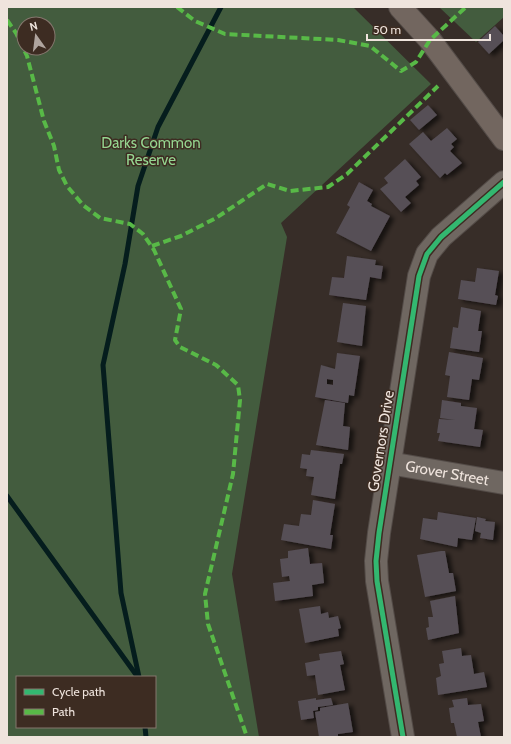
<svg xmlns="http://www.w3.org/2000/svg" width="511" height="744" viewBox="0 0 511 744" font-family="Cabin,sans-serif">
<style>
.green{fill:#435c3e;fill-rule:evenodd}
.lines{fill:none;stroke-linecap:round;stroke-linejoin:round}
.stream{stroke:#051d1d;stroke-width:5}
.building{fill:#564f56;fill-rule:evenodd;filter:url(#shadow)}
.minor-casing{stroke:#534b47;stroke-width:24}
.major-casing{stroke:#534b47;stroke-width:24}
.minor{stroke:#6f6761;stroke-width:22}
.major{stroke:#72665f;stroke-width:22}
.quiet{stroke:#58b947;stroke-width:4;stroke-dasharray:8 4;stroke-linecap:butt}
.cycleway-casing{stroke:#3d2c22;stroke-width:8}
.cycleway{stroke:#33b770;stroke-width:5}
.labels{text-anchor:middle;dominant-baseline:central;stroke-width:3;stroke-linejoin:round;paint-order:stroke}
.park-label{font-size:15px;fill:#95d590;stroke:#3d2c22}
.street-label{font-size:15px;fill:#efe4dd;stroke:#3d2c22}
</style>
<defs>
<filter id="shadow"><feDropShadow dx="4.5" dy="2.5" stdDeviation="2" flood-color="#0009"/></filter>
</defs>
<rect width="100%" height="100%" fill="#372d28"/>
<g class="green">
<path d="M7,7H353L431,84L281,223L287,237L232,574L259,737H7ZM24,24H48V48H24ZM17,677H155V727H17Z"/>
<path d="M439,7H504V17L476,42Z"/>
</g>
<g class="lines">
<g class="stream">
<path d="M7,496L137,676"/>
<path d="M139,677L121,593L103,365L125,264L138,186L158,127L221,7"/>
<path d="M145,727L146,737"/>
</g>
</g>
<g class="building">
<path d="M495,26L504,36V40L489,54L478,42Z"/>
<path d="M428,105L437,115L419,130L410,120Z"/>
<path d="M447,128L457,139L451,144L454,147L450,151L462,163L447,175L445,173L440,178L409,144L423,132L431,141Z"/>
<path d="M405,159L421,177L416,181L419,185L405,197L411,203L401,212L380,189L388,183L384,178Z"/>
<path d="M359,182L373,190L367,201L372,204L371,206L390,216L371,251L336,233L350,207L347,205Z"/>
<path d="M347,256L376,260L375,265L383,266L381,279L370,277L366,300L329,295L332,277L344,278Z"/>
<path d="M477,268L499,271L495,295L498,296L496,305L458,299L461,280L475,282Z"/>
<path d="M343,303L366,306L362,346L337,342Z"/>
<path d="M461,307L481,311L478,331H482L479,352L450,348L453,327L458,328Z"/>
<path d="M449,352L483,358L479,380L472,379L469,400L447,397L450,376L445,375Z"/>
<path d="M337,353L360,356L354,396L349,395L348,403L315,397L321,365L335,369ZM327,379L333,380V385L327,384Z"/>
<path d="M325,400L345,403L343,426L350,427L348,450L316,445Z"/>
<path d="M442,400L461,403V406L477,408L474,429L483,430L480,447L438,441L440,433H437L439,419L455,420L440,418Z"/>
<path d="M311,450L344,454L342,464H340L335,499L311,495L314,477L306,476L307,469L300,468L302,454L310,455Z"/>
<path d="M313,500L335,504L330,535H333L331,549L281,540L284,524L299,526L301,514L311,515Z"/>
<path d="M438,512L476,518L472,540L458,538L457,547L420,539L423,518L437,520Z"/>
<path d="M477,517L486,519L485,521L495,522L493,540L480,538L481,533L475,531Z"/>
<path d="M308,548L310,564L322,563L324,583L312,585L313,596L275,601L273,583L290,581L289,576L282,577L280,559L288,558V551Z"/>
<path d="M441,551H445L449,573H453L456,591L425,597L417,555Z"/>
<path d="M455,596L459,633L428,640L426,628L429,627L428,617H433L430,601Z"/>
<path d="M320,606L321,614L328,612L329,618L338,616L341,628L338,629L339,636L305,643L299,609Z"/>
<path d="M461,648L462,656L471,655L474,674L484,672L487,687L438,695L436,678L441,676L439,664L444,663L442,651Z"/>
<path d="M341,651L344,664L340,665L345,690L318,695L315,675L307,676L305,663L320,660L319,654Z"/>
<path d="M316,698V700L331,698L333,705L318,707V710L313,711L314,718L301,720L298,701Z"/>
<path d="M467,698L468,705L481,704L484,721L478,722L481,737H457L454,723H451L449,708L454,707L452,700Z"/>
<path d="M348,703L353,732L338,734V737H319L315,712L320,711V708Z"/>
</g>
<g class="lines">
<defs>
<g id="minor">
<path id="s1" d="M389,463L504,483"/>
<path d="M403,737L377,581L376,561L379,533L419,276L427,254L441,237L504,182"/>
</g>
<path id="major" d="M400,7L430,40L504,139"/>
</defs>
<use href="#minor" class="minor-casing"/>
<use href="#major" class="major-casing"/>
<use href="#minor" class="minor"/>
<use href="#major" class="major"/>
<g class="quiet">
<path d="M177,7L195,21L225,34L338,40L370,46L401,71L416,62L430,40L466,7"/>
<path d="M7,20L16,33L27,56L44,121L54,146L59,170L67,186L83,205L100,218L130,224L143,234L154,250L181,309L175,340L180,347L216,365L238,385L240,400L233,474L205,594L208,624L247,737"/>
<path d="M152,246L181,236L216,218L267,184L290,191L328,187L347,174L438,86"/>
</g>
<defs>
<path id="cycleway" d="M403,737L377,581L376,561L379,533L419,276L427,254L441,237L504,182"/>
</defs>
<use href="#cycleway" class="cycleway-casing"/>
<use href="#cycleway" class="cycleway"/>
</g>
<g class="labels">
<g class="park-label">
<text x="151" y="143">Darks Common<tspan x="151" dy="17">Reserve</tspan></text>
</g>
<g class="street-label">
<text transform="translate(381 441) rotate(-81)">Governors Drive</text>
<text stroke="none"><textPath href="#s1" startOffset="59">Grover Street</textPath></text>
</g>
</g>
<rect width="511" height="744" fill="none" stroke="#efe4dd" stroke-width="16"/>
<rect x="16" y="676" width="140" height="52" fill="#3d2c22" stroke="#84766d"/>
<rect x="24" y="689" width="20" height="6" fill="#33b770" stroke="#84766d"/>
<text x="52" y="696" font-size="12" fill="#efe4dd">Cycle path</text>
<rect x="24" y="709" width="20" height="6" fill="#58b947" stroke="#84766d"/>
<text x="52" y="716" font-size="12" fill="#efe4dd">Path</text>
<g transform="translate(36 36) rotate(346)"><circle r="19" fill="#3d2c22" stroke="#84766d"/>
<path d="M0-3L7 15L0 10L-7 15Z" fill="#afa49e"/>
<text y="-6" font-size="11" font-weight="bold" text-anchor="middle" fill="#efe4dd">N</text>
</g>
<path d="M367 34v6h123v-6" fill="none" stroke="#efe4dd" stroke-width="2"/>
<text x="373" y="34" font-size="12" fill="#efe4dd" stroke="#3d2c22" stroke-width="3" paint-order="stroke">50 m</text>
</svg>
